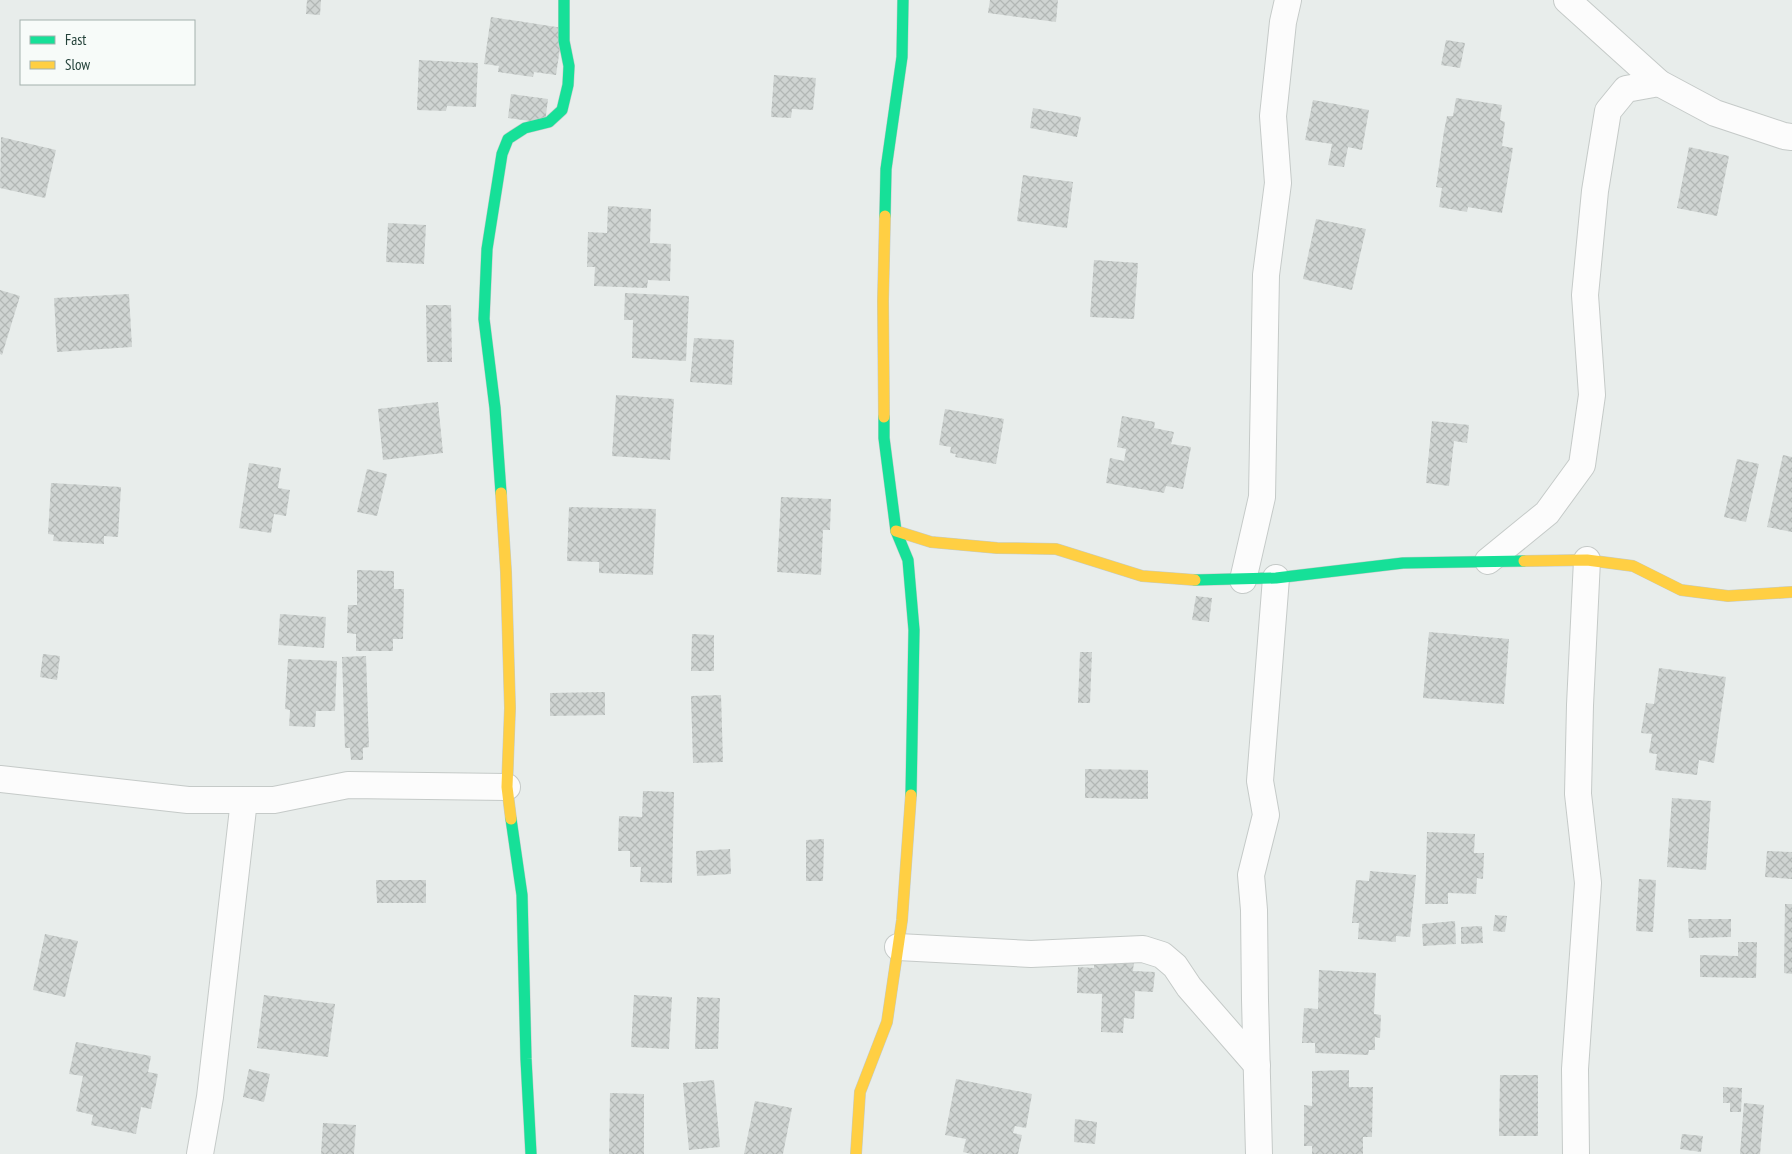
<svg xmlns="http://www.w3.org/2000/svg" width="1792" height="1154" viewBox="0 0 1792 1154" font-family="'PT Sans Narrow',sans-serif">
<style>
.building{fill:url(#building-cross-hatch)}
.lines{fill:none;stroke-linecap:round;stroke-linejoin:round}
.street-casing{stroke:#c5cac8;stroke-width:28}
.fast-casing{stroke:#c3cbc8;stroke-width:12}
.slow-casing{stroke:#c3cbc8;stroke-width:12}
.street{stroke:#fcfcfc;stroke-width:26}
.fast{stroke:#16e098;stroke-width:11}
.slow{stroke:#ffcf43;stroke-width:11}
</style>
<defs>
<pattern id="building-cross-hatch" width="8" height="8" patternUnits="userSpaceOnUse" patternTransform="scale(1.25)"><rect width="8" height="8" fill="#cfd4d2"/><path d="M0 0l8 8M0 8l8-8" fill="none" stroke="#b2b7b5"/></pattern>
</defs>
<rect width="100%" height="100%" fill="#e8edeb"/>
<g class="building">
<path d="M307,0H321L320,15L306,14Z"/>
<path d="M990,0H1058L1056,22L988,13Z"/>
<path d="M491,17L563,28L556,75L534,72L533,77L498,72L499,66L484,64Z"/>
<path d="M1446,40L1465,43L1460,68L1441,65Z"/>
<path d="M419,60L478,63L476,107L447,106L446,111L417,110Z"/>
<path d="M774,75L816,78L813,110L792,109L791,118L771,117Z"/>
<path d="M511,94L548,99L545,123L508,118Z"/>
<path d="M1456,98L1502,105L1500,120L1505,122L1502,146L1513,148L1502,213L1468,207L1467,212L1439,207L1442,188L1436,187L1444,131L1447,116H1453Z"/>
<path d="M1313,100L1369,110L1362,150L1348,147L1344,167L1328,165L1332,144L1305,140Z"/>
<path d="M1033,108L1081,117L1077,137L1030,128Z"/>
<path d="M1,137L56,150L45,198L0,188Z"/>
<path d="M1689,147L1729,156L1717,216L1677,208Z"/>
<path d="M1023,175L1073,182L1067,228L1017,221Z"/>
<path d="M608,206L651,209L650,243L671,244L670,281L648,280L647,288L594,286L595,267H587L588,232L607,233Z"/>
<path d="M1316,219L1366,229L1352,290L1303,279Z"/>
<path d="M388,223L426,225L424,264L386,262Z"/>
<path d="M1094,260L1138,263L1134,319L1090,317Z"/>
<path d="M0,290L20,296L2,355L0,354Z"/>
<path d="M625,293L689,296L686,361L632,358L633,320H624Z"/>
<path d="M129,294L132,347L57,352L54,298Z"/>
<path d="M426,305H451L452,362H427Z"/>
<path d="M694,338L734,340L732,385L690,382Z"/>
<path d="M616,395L674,399L670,460L612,456Z"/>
<path d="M438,402L443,453L383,460L378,409Z"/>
<path d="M945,409L1004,419L996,464L955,457L956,454L950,453L951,447L939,445Z"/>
<path d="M1122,416L1155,422L1154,428L1174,432L1171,444L1191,447L1183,489L1166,486L1164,493L1106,483L1110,458L1124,461L1126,449L1117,447Z"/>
<path d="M1432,421L1469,425L1467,443L1454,441L1449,486L1426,483Z"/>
<path d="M1783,455L1792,457V532L1767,527Z"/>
<path d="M1737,459L1759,464L1746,522L1724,517Z"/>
<path d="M249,463L281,468L278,488L290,490L286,516L274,514L271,533L239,528Z"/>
<path d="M367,469L387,474L377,516L357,512Z"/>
<path d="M51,483L121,487L118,537L104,536V544L53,541L54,535L48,534Z"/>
<path d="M781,497L831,499L830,530H823L821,575L777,572Z"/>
<path d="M569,507L656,509L653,575L599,573V562L567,561Z"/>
<path d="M357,570L394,571V589H404L403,639H393V651H356V634L347,633L348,605H357Z"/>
<path d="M1196,596L1212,598L1209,622L1192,620Z"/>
<path d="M280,614L326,617L324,648L278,645Z"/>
<path d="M1429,632L1509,639L1504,704L1423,698Z"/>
<path d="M692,634L714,635V671H691Z"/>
<path d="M1080,652H1092L1090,703H1078Z"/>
<path d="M43,654L60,656L57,680L40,677Z"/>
<path d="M366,656L369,747L363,748V760H351L350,748H345L342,657Z"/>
<path d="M288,659L337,661L335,711H316L315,727L289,726L290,710L285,709Z"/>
<path d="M1659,668L1726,677L1714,763L1699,760L1697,775L1655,770L1657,754L1649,753L1652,734L1641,733L1646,703L1654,704Z"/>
<path d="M605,692V715L550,716V693Z"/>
<path d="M721,695L723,762L693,763L691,696Z"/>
<path d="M1085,769L1148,770V799L1085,798Z"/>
<path d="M643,791L674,792L672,883L640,882L641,867H630V851H618L619,816L642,817Z"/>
<path d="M1672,798L1711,801L1706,870L1667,867Z"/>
<path d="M1427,832L1475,834L1474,853H1484L1483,879L1477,878L1476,894L1448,893V904H1425Z"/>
<path d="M824,839L823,881H806V840Z"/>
<path d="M730,849L731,874L697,876L696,851Z"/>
<path d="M1767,851L1792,852V879L1765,877Z"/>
<path d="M1370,871L1416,875L1410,937L1396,936V942L1358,939L1359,923H1352L1356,880L1369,881Z"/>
<path d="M1639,879L1656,880L1653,932L1636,931Z"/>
<path d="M376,880H426V903H377Z"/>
<path d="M1785,904H1792V974L1784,973Z"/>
<path d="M1495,915L1507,916L1505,932L1493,931Z"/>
<path d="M1688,919H1731V937L1689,938Z"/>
<path d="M1455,921L1456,944L1423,946L1422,924Z"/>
<path d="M1482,926L1483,943L1461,944V927Z"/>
<path d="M45,934L78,941L65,997L33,990Z"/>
<path d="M1738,942H1757L1756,978L1700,977V955L1738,956Z"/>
<path d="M1094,960L1134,961L1133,971L1155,972L1153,992L1135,991L1134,1019L1124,1018L1123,1033L1101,1032L1102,994L1077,993L1078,967L1094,968Z"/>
<path d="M1319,970L1376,973L1374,1014L1381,1015L1380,1038L1375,1037V1050H1369L1368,1055L1315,1053V1043H1302L1304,1008L1318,1009Z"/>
<path d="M264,995L335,1004L328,1057L257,1048Z"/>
<path d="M634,995L672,997L669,1049L631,1047Z"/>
<path d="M697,997L720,998L718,1049H695Z"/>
<path d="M76,1042L151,1056L148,1072L158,1074L151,1109L141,1107L136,1134L91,1125L93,1115L76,1111L83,1076L69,1074Z"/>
<path d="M249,1069L270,1074L264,1102L243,1097Z"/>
<path d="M1349,1070V1087H1373L1372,1137H1363V1154H1312V1146H1304V1105L1312,1106V1071Z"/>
<path d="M1500,1075H1538V1136H1499Z"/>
<path d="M956,1079L1032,1094L1026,1128L1015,1126L1013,1133L1022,1135L1018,1154H971L963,1152L966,1139L945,1135Z"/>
<path d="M714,1080L720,1147L689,1150L683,1083Z"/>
<path d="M1723,1087L1742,1088L1741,1112H1730V1103H1723Z"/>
<path d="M610,1093L644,1094V1154H609Z"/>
<path d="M755,1101L792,1108L783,1154H744Z"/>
<path d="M1744,1103L1764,1105L1760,1154H1740Z"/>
<path d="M1075,1119L1097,1122L1095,1144L1074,1142Z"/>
<path d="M323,1123L356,1125L354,1154H321Z"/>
<path d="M1682,1134L1703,1136L1701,1152L1680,1149Z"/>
</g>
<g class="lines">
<defs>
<g id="street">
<path d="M1567,0L1659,83L1715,113L1784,136L1792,137"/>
<path d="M1488,561L1547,513L1582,465L1592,395L1585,295L1595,191L1608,111L1626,89L1659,83"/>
<path d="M1243,580L1262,497L1266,275L1278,183L1273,116L1283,22L1288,0"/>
<path d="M0,779L188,800H274L348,785L507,787"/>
<path d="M898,947L1031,954L1143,949L1162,955L1175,966L1189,987L1257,1065"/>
<path d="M200,1154L210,1097L244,800"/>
<path d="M1259,1154L1255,1000L1254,910L1251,875L1266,815L1260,781L1276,578"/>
<path d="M1576,1154L1575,1069L1588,883L1578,794L1580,705L1587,560"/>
</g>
<g id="fast">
<path d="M885,216L886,169L902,57L903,0"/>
<path d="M884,417V438L896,531L908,560L914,630L911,795"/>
<path d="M501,493L495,408L484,319L487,249L502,154L508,139L525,128L549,122L562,110L568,85L569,66L564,41V0"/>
<path d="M1195,580L1276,578L1403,563L1524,561"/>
<path d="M511,819L522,895L526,1059L531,1154"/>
</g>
<g id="slow">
<path d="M884,417L883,301L885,216"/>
<path d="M501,493L506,572L510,708L507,787L511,819"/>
<path d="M896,531L931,542L997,548L1056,549L1142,576L1195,580"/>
<path d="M1524,561L1587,560L1633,566L1681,590L1728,596L1792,592"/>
<path d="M856,1154L860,1092L887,1022L902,920L911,795"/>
</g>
</defs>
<use href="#street" class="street-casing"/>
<use href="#fast" class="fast-casing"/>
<use href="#slow" class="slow-casing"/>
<use href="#street" class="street"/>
<use href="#fast" class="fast"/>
<use href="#slow" class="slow"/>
</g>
<rect x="20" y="20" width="175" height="65" fill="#f7fbf9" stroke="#a3b1ad"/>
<rect x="30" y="36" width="25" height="8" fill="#16e098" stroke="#a3b1ad"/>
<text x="65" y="45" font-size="15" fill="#24423a">Fast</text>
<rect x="30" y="61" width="25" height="8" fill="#ffcf43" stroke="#a3b1ad"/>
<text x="65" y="70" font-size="15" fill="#24423a">Slow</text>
</svg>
